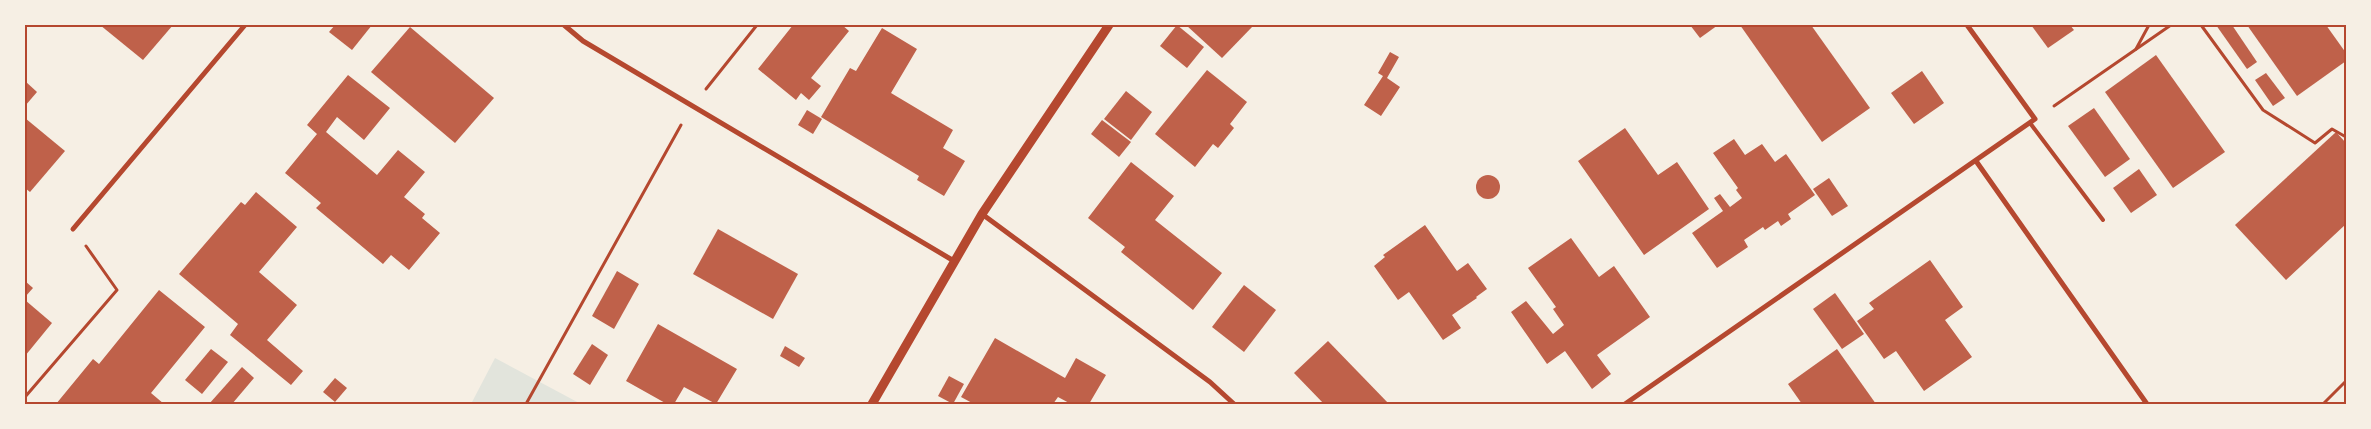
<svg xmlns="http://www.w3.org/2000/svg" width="2371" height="429" viewBox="0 0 2371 429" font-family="'PT Sans Narrow',sans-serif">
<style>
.green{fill:#e2e4dc}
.building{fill:#bf614a}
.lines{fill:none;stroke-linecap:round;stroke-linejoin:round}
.path{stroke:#b5482f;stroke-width:3}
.service{stroke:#b5482f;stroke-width:4}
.minor{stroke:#b5482f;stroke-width:5}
.tertiary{stroke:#b5482f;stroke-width:9}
.neatline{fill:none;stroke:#b5482f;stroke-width:2}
</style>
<rect width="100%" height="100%" fill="#f6efe4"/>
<path class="green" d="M495,358L581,404H471Z"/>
<g class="building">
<path d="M100,25H173L143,60Z"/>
<path d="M335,25H372L352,50L329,32Z"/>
<path d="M793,25H842L849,31L811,78L821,86L809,100L801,93L796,100L758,69Z"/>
<path d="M1177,25L1204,47L1187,68L1160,46Z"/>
<path d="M1186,25H1254L1222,58Z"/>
<path d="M1690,25H1718L1700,38Z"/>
<path d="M1740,25H1811L1870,108L1822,142Z"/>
<path d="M2031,25H2070L2074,30L2048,48Z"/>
<path d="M2216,25H2232L2257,62L2247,69Z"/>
<path d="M2247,25H2326L2346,53V61L2297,96Z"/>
<path d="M410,27L494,98L455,143L371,72Z"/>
<path d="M882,28L917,49L891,93L953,130L943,148L965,161L944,196L917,180L919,176L821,117L850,68L856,71Z"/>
<path d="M1390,52L1399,57L1387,78L1400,87L1381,116L1364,105L1383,76L1378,73Z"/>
<path d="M2156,55L2225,152L2173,188L2105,92Z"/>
<path d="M1207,70L1247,102L1230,124L1234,128L1218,148L1213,144L1195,167L1155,134Z"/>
<path d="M1922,71L1944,103L1914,124L1891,93Z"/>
<path d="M2266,73L2285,98L2273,106L2255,80Z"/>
<path d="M348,75L390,108L364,140L337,117L326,132L377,175L398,150L425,172L404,197L425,214L422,218L440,233L409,270L391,255L383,264L316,208L321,203L285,173L317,134L307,125Z"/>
<path d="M25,81L37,92L25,106Z"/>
<path d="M1126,91L1152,112L1131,140L1104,119Z"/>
<path d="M2094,108L2130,159L2105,177L2068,126Z"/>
<path d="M807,110L822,119L813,134L798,125Z"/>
<path d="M25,118L65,151L30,192L25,188Z"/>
<path d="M1102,120L1131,142L1119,157L1091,134Z"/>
<path d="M1625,128L1658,175L1677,162L1709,209L1644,255L1578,161Z"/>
<path d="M2336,132L2346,143V224L2286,280L2235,225Z"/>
<path d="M1734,139L1745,155L1762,144L1775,162L1786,154L1815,195L1788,214L1791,219L1781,226L1778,221L1765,230L1763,227L1744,240L1748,247L1717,268L1692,233L1723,211L1714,198L1720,194L1730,207L1742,198L1736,190L1738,188L1713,153Z"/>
<path d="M1131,162L1174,196L1155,220L1222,273L1193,310L1121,252L1125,247L1088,218Z"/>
<path d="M2139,169L2157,195L2131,213L2113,188Z"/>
<circle cx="1488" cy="187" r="12"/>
<path d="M1829,178L1848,206L1832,216L1813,189Z"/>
<path d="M256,192L297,227L259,272L297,305L267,340L303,371L291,385L230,335L238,324L179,274L241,202L245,205Z"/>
<path d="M1425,225L1457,271L1468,263L1487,289L1476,297L1477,298L1452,315L1461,328L1443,340L1409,292L1398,300L1374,266L1385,257L1383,255Z"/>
<path d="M718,229L798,274L773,319L693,274Z"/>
<path d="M1571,238L1599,277L1614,266L1650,317L1597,355L1611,374L1592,389L1565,351L1547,364L1511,312L1526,301L1553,334L1564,325L1553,309L1556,307L1528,268Z"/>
<path d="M1930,260L1963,307L1945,320L1972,357L1924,391L1896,351L1884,359L1857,321L1874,309L1869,303Z"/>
<path d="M617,271L639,284L614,329L592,316Z"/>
<path d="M25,281L33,288L25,297Z"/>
<path d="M1244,285L1276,310L1244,352L1212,327Z"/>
<path d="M159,290L205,327L151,393L164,404H56L93,359L99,364Z"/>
<path d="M1835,293L1864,334L1842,349L1813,309Z"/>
<path d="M25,300L52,323L25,356Z"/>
<path d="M658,324L737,369L716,404L684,387L674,404H667L626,381Z"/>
<path d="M995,338L1065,378L1076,358L1106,375L1089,404H1071L1058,397L1053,404H974L961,397Z"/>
<path d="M1328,341L1389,404H1324L1294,373Z"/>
<path d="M592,344L608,355L590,385L573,374Z"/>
<path d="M785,346L805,358L799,367L780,356Z"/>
<path d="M211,349L228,362L202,394L185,380Z"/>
<path d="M1837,349L1876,404H1802L1788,384Z"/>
<path d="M242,367L254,378L232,404H209Z"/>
<path d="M949,376L964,384L953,404L938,396Z"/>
<path d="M335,378L347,388L335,402L323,392Z"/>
</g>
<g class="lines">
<g class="path">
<path d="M2201,25L2263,110L2315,143L2332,129L2346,137"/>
<path d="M2136,49L2149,25"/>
<path d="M706,89L757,25"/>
<path d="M2054,106L2171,25"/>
<path d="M25,397L117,290L86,246"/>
<path d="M526,404L681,125"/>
<path d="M2276,404H2279"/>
<path d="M2323,404L2346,381"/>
</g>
<path class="service" d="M2030,123L2103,220"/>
<g class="minor">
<path d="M564,25L583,41L954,261"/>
<path d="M1976,161L2147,404"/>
<path d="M982,214L1210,382L1234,404"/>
<path d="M73,229L245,25"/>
<path d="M1625,404L2035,119L1967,25"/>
</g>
<path class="tertiary" d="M872,404L982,214L1109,25"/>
</g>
<rect width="2371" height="429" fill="none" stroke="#f6efe4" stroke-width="52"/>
<rect x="26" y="26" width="2319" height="377" class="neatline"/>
</svg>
